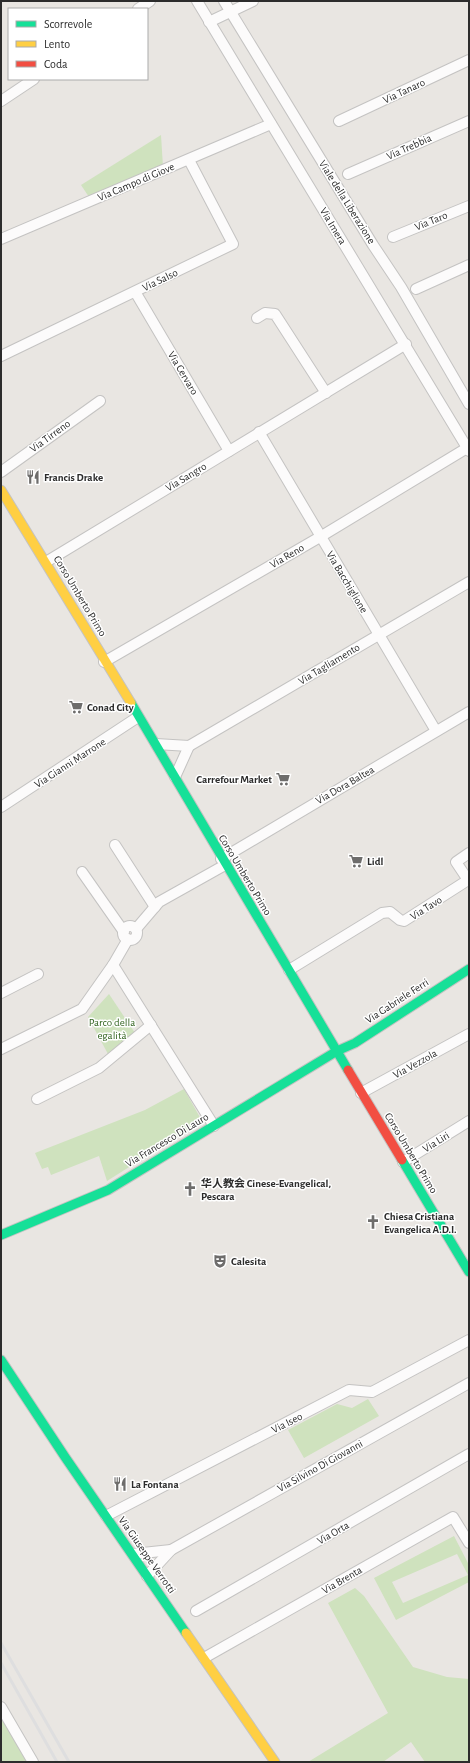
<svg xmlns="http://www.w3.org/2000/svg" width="470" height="1763" viewBox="0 0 470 1763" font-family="'Alegreya Sans','Noto Sans SC',sans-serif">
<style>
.green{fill:#cfe2be;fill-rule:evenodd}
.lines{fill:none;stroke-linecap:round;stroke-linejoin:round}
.street-casing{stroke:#c4c3c2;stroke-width:12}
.fast-casing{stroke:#c4c3c2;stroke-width:11}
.slow-casing{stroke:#c4c3c2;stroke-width:11}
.jam-casing{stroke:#c4c3c2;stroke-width:11}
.street{stroke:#fcfbfb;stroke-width:10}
.fast{stroke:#16e098;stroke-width:9}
.slow{stroke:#ffcf43;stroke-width:9}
.jam{stroke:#f24e42;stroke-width:9}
.rail{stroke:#dededf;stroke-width:3}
.labels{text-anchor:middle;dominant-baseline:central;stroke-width:3;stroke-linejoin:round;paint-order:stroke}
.street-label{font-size:11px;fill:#2c2c2c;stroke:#fff}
.poi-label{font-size:11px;font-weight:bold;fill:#2c2c2c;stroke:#fff;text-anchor:start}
.park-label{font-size:11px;fill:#326420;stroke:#fff}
</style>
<rect width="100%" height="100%" fill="#e9e6e2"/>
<g class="green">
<path d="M161,135L163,167L89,197L81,185Z"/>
<path d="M109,994L135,1033L108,1054L88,1017Z"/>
<path d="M184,1089L202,1121L107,1181L99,1156L51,1175L48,1167L42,1169L35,1153L145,1110Z"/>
<path d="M368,1399L379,1416L304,1458L288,1430L337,1404L352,1408Z"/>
<path d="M454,1536L469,1565V1582L396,1620L374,1578ZM457,1554L468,1575L403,1603L392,1582Z"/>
<path d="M355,1588L364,1596L413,1667L447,1677L469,1679V1762H425L411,1742L383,1762H308L388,1713L328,1603Z"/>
<path d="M1,1717L27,1762H1Z"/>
</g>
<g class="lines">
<defs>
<g id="street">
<path d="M197,1L469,451"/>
<path d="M224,1L373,245L401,287L469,404"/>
<path d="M138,9L150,1"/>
<path d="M209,22L253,1"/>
<path d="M1,101L34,79"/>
<path d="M339,121L469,60"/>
<path d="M348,174L469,121"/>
<path d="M393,237L469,206"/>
<path d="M1,239L271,124"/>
<path d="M416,289L469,265"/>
<path d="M137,295L229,451"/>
<path d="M257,318L265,313L275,314L326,393"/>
<path d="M1,356L233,244L189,160"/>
<path d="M259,432L436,731"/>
<path d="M1,472L100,401"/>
<path d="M46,562L406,344"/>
<path d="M104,662L320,537L467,448"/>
<path d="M156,744L189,746L469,582"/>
<path d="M175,777L189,746"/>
<path d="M1,807L138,717"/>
<path d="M115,845L155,907"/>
<path d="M221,859L469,712"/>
<path d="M82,872L124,932"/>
<circle cx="130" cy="933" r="7"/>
<path d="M136,929L159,902L225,865"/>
<path d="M113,965L214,1126"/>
<path d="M289,970L382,913L390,912L400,920L404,921L468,880L456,862L469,853"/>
<path d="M1,993L38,974"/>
<path d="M1,1049L82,1009L113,965L128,939"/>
<path d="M361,1093L469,1034"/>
<path d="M37,1099L99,1068L151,1025"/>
<path d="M403,1162L469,1121"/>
<path d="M106,1516L349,1390L372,1392L469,1340"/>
<path d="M133,1554L171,1550"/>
<path d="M147,1576L171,1550L469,1383"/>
<path d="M196,1611L469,1454"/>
<path d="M204,1658L453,1517L469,1543"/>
<path d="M1,1707L33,1762"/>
</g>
<g id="fast">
<path d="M131,703L348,1070"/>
<path d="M402,1160L469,1272"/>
<path d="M1,1235L108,1190L337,1051L355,1043L469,969"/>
<path d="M1,1360L65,1457L186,1633"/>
</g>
<g id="slow">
<path d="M1,490L131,703"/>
<path d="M186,1633L275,1762"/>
</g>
<path id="jam" d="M348,1070L402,1160"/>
</defs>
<use href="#street" class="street-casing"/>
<use href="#fast" class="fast-casing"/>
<use href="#slow" class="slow-casing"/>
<use href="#jam" class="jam-casing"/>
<use href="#street" class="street"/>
<use href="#fast" class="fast"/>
<use href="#slow" class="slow"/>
<use href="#jam" class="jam"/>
<g class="rail">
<path d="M1,1643L69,1762"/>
<path d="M1,1663L57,1762"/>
</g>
</g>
<defs>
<symbol id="restaurant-bare" viewBox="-9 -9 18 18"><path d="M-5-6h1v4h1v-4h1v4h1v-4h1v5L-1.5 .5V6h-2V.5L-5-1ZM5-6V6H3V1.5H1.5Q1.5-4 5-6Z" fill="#6e6d6c" stroke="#fff" stroke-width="2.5" paint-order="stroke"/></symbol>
<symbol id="supermarket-bare" viewBox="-9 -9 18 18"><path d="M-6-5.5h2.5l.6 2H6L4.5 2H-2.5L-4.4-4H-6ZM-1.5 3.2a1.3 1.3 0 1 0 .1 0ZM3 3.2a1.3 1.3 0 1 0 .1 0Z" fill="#6e6d6c" stroke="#fff" stroke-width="2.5" paint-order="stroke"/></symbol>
<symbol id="church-bare" viewBox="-9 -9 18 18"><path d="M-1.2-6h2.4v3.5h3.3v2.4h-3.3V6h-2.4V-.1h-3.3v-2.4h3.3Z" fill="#6e6d6c" stroke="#fff" stroke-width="2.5" paint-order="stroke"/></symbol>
<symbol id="theatre-bare" viewBox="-9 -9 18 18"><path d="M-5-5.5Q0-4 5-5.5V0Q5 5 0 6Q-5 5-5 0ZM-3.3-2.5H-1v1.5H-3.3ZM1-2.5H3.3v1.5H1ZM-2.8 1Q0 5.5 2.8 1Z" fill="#6e6d6c" stroke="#fff" stroke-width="2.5" paint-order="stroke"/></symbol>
</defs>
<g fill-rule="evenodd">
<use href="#restaurant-bare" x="23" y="467" width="20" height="20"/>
<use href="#supermarket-bare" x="66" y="697" width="20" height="20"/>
<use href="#supermarket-bare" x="273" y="769" width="20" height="20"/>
<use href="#supermarket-bare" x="346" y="851" width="20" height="20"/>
<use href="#church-bare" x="180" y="1179" width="20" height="20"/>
<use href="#church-bare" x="363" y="1212" width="20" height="20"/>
<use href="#theatre-bare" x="210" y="1251" width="20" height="20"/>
<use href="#restaurant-bare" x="110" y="1474" width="20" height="20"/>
</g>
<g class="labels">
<g class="street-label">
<text transform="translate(404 91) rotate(-25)">Via Tanaro</text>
<text transform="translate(409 147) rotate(-24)">Via Trebbia</text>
<text transform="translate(136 182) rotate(-23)">Via Campo di Giove</text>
<text transform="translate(347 202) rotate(58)">Viale della Liberazione</text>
<text transform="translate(431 221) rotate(-22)">Via Taro</text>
<text transform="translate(333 226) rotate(59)">Via Imera</text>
<text transform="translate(160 280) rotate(-26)">Via Salso</text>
<text transform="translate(183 373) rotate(59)">Via Cervaro</text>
<text transform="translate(50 436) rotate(-36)">Via Tirreno</text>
<text transform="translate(186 477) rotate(-31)">Via Sangro</text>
<text transform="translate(287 556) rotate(-30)">Via Reno</text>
<text transform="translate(347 582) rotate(59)">Via Bacchiglione</text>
<text transform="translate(80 596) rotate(59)">Corso Umberto Primo</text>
<text transform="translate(329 664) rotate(-31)">Via Tagliamento</text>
<text transform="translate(70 763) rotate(-33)">Via Gianni Marrone</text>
<text transform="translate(345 785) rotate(-30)">Via Dora Baltea</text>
<text transform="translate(245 875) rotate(59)">Corso Umberto Primo</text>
<text transform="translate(426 908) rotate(-32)">Via Tavo</text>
<text transform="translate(397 1001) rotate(-33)">Via Gabriele Ferri</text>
<text transform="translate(415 1064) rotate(-29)">Via Vezzola</text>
<text transform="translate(167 1140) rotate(-31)">Via Francesco Di Lauro</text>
<text transform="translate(436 1142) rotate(-32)">Via Liri</text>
<text transform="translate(411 1153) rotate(59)">Corso Umberto Primo</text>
<text transform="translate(287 1423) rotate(-27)">Via Iseo</text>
<text transform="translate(320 1466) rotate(-29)">Via Silvino Di Giovanni</text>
<text transform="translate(333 1533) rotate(-30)">Via Orta</text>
<text transform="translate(147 1555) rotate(55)">Via Giuseppe Verrotti</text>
<text transform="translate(342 1580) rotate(-30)">Via Brenta</text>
</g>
<g class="poi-label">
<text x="44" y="477">Francis Drake</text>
<text x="87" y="707">Conad City</text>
<text x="272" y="779" text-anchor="end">Carrefour Market</text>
<text x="367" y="861">Lidl</text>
<text x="201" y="1183">华人教会 Cinese-Evangelical,<tspan x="201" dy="13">Pescara</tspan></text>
<text x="384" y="1216">Chiesa Cristiana<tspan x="384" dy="13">Evangelica A.D.I.</tspan></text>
<text x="231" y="1261">Calesita</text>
<text x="131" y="1484">La Fontana</text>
</g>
<g class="park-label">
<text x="112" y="1022">Parco della<tspan x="112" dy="13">egalità</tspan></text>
</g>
</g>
<rect width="470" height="1763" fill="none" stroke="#2c2c2c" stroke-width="4"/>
<rect x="8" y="8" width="140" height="72" fill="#ffffff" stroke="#ababab"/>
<rect x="16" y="21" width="20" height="6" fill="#16e098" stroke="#ababab"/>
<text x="44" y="28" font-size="12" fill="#2c2c2c">Scorrevole</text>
<rect x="16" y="41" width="20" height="6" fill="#ffcf43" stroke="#ababab"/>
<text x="44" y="48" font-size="12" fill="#2c2c2c">Lento</text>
<rect x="16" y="61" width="20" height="6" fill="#f24e42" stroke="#ababab"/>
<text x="44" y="68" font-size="12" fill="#2c2c2c">Coda</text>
</svg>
